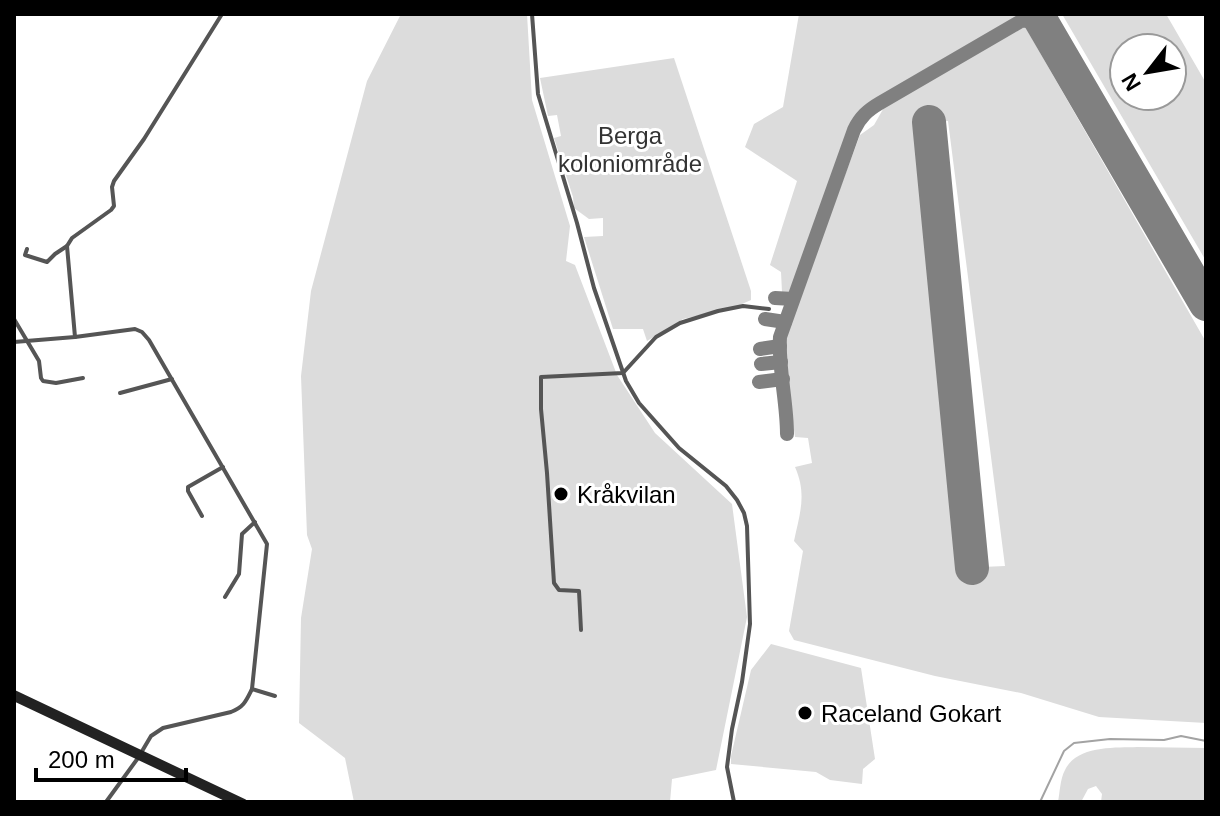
<svg xmlns="http://www.w3.org/2000/svg" width="1220" height="816" viewBox="0 0 1220 816" font-family="Arial,sans-serif">
<style>
.green{fill:#dcdcdc;fill-rule:evenodd}
.lines{fill:none;stroke-linecap:round;stroke-linejoin:round}
.stream{stroke:#a3a3a3;stroke-width:2}
.taxiway{stroke:#808080;stroke-width:14}
.runway{stroke:#808080;stroke-width:34}
.minor{stroke:#555;stroke-width:4}
.secondary{stroke:#222;stroke-width:6}
.poi-dot{fill:#000;stroke:#fff;stroke-width:3}
.labels{text-anchor:middle;dominant-baseline:central;stroke-width:6;stroke-linejoin:round;paint-order:stroke}
.park-label{font-size:24px;fill:#333;stroke:#fff}
.poi-label{font-size:24px;fill:#000;stroke:#fff;text-anchor:start}
</style>
<rect width="100%" height="100%" fill="#fff"/>
<g class="green">
<path d="M401,14H527L532,100L570,226L566,261L575,265L617,375L655,433L732,504L747,617L716,770L672,779L670,802H354L345,758L299,723L301,618L312,549L307,535L301,376L311,291L367,81Z"/>
<path d="M799,14H1016L1017,16L917,74L871,102L860,111L795,281L792,294L782,292L781,272L770,265L797,181L745,147L754,124L783,107Z"/>
<path d="M1062,14H1166L1206,83V261ZM1124,48H1172V96H1124Z"/>
<path d="M1023,23L1206,342V723L1099,717L1021,693L935,676L794,640L789,631L803,551L794,541C800,513 807,494 795,467L812,463L808,438L795,437L784,357L785,335L860,135L874,125L886,104L939,70ZM948,121L1005,566L959,568L916,124Z"/>
<path d="M674,58L751,291V300L733,308L683,319L647,341L643,329H613L584,237L603,236V218L589,219L574,208L573,197L554,138L561,136L557,115L548,116L540,78Z"/>
<path d="M771,644L861,668L875,759L863,769L862,784L830,780L816,772L731,764V756L751,670Z"/>
<path d="M1137,747L1206,748V802H1101L1102,794L1096,786L1088,789L1081,802H1058C1060,792 1060,779 1065,770C1077,745 1115,748 1137,747Z"/>
</g>
<g class="lines">
<path class="stream" d="M1040,802L1064,751L1074,743L1110,739L1164,740L1181,736L1206,741"/>
<g class="taxiway">
<path d="M775,298L793,299"/>
<path d="M765,319L785,322"/>
<path d="M760,349L780,346"/>
<path d="M761,364L781,362"/>
<path d="M759,382L783,379"/>
<path d="M787,434C787,402 778,368 780,337L854,130C860,117 868,110 880,103L1021,21C1042,19 1049,35 1059,51"/>
</g>
<g class="runway">
<path d="M1037,14L1206,304"/>
<path d="M929,122L972,568"/>
</g>
<g class="minor">
<path d="M532,14L538,94L577,223L594,288L626,381L639,403L679,448L726,486L737,500L744,513L747,526L750,624L742,682L732,729L727,767L734,802"/>
<path d="M27,249L25,255L47,262L55,254L67,246"/>
<path d="M14,319L39,361L41,378L43,381L56,383L83,378"/>
<path d="M75,337L135,329L142,332L149,340L267,544L252,689C246,701 244,707 231,712L163,728L151,736L138,758L106,802"/>
<path d="M14,342L75,337L67,246L72,238L111,210L114,206L112,187L114,181L144,139L222,14"/>
<path d="M120,393L172,379"/>
<path d="M202,516L188,491V487L223,467"/>
<path d="M225,597L239,574L242,534L255,522"/>
<path d="M581,630L579,591L559,590L554,583L547,473L541,409V377L623,373L656,337L680,323L718,311L743,306L769,309"/>
<path d="M252,689L275,696"/>
</g>
<g class="secondary">
<path d="M14,693L244,802"/>
<path d="M14,698L234,802"/>
</g>
</g>
<g class="poi-dot">
<circle cx="561" cy="494" r="8"/>
<circle cx="805" cy="713" r="8"/>
</g>
<g class="labels">
<g class="park-label">
<text x="630" y="135">Berga<tspan x="630" dy="28">koloniområde</tspan></text>
</g>
<g class="poi-label">
<text x="577" y="494">Kråkvilan</text>
<text x="821" y="713">Raceland Gokart</text>
</g>
</g>
<rect width="1220" height="816" fill="none" stroke="#000000" stroke-width="32"/>
<g transform="translate(1148 72) rotate(239)"><circle r="38" fill="#ffffff" stroke="#999999" stroke-width="2"/>
<path d="M0-6L14 30L0 20L-14 30Z" fill="#000000"/>
<text y="-12" font-size="22" font-weight="bold" text-anchor="middle" fill="#000000">N</text>
</g>
<path d="M36 768v12h150v-12" fill="none" stroke="#000000" stroke-width="4"/>
<text x="48" y="768" font-size="24" fill="#000000" stroke="#ffffff" stroke-width="6" paint-order="stroke">200 m</text>
</svg>
